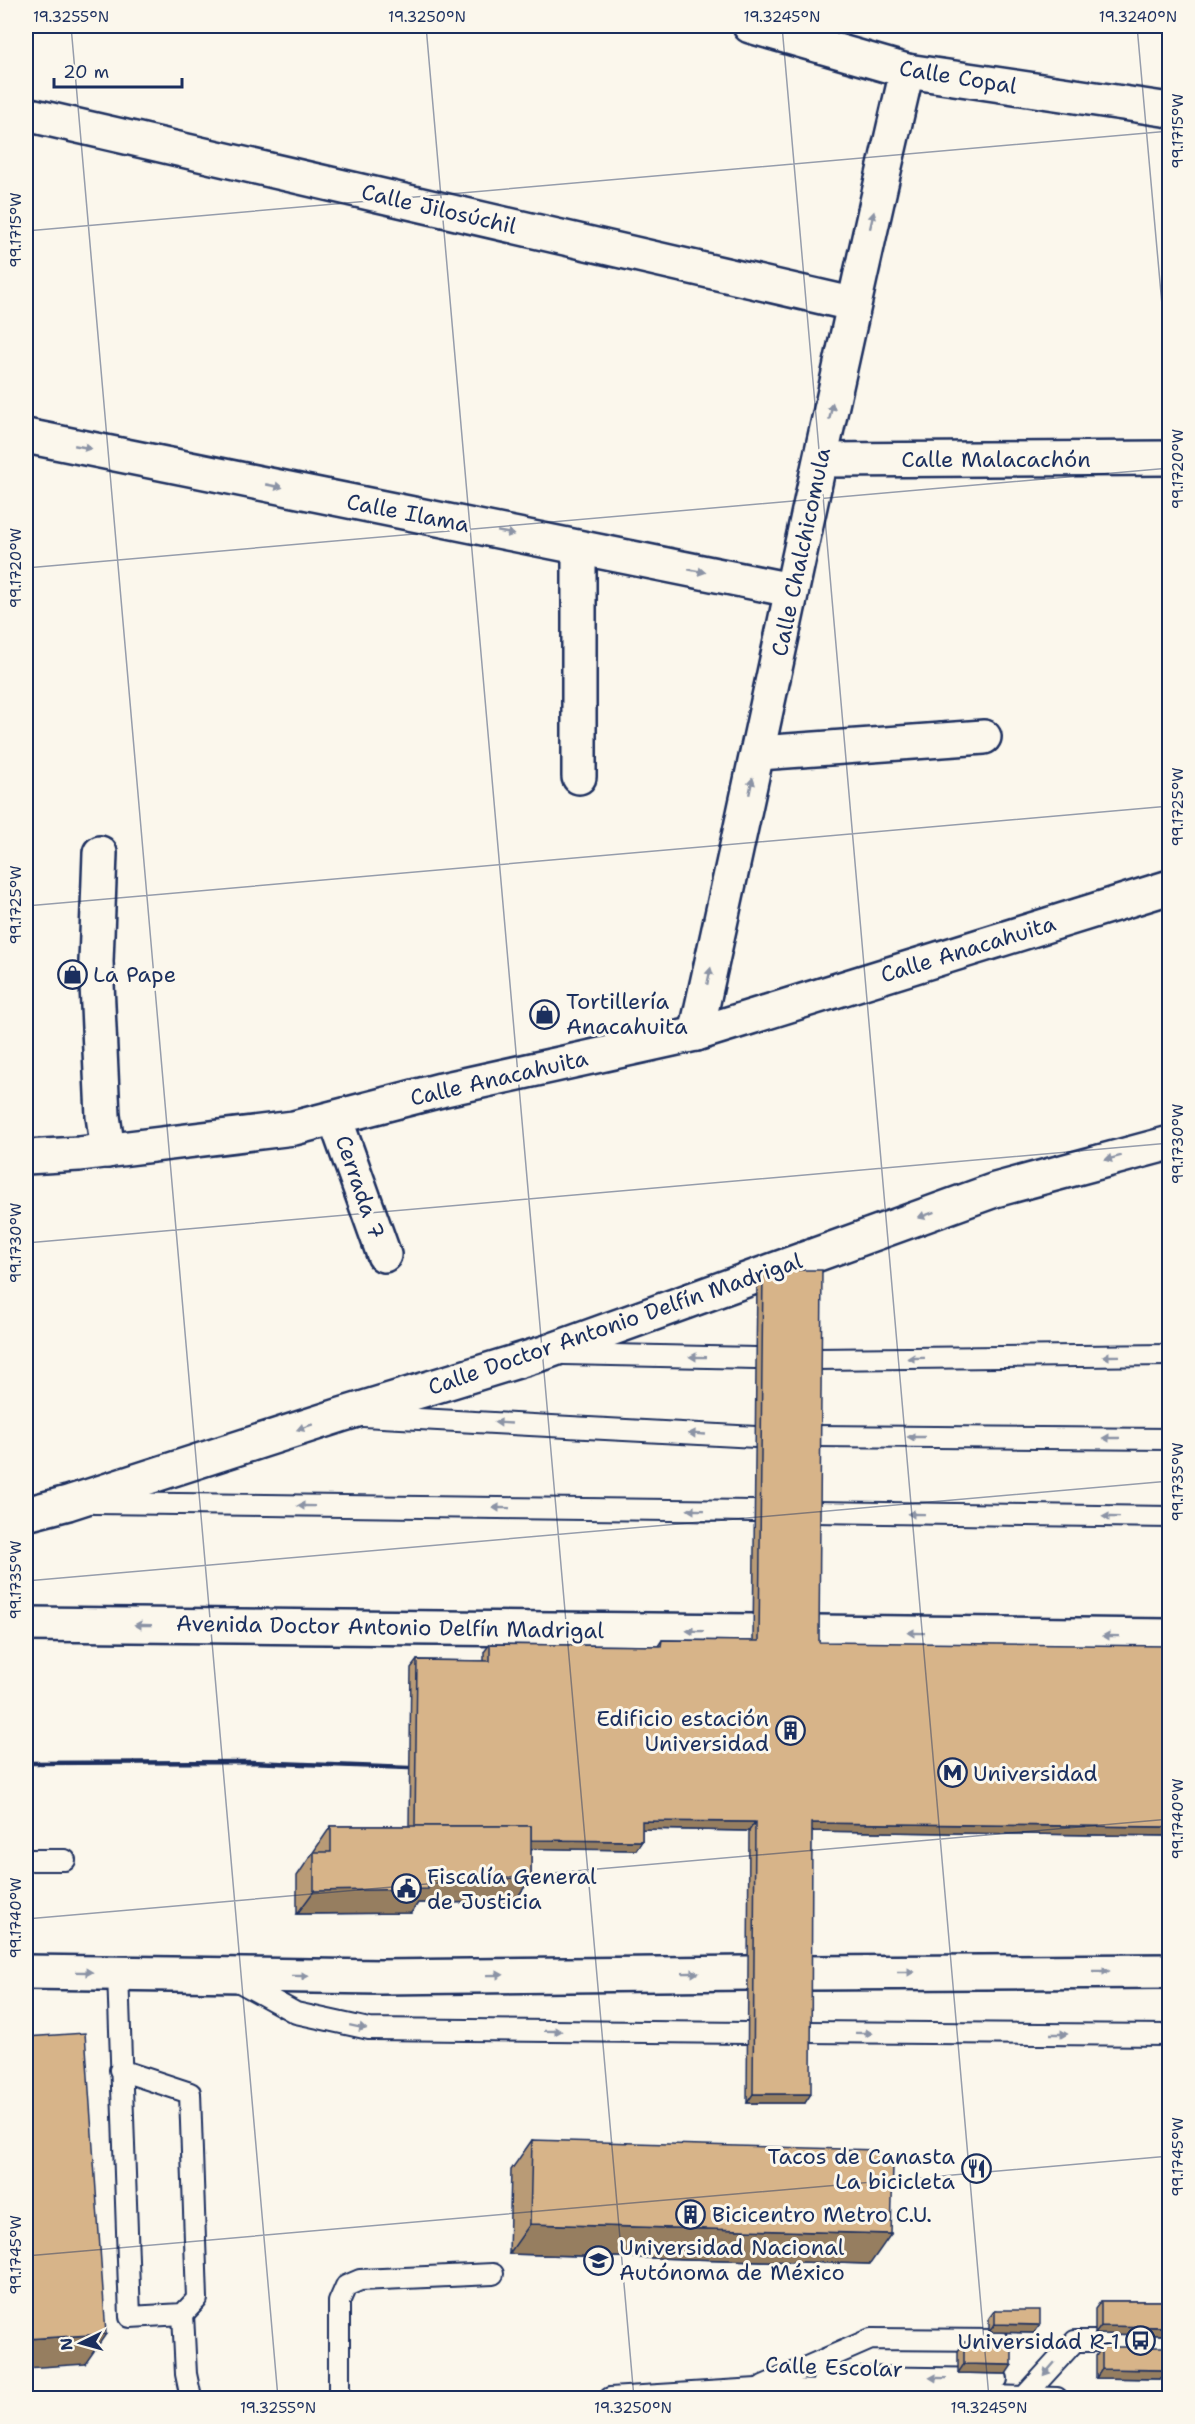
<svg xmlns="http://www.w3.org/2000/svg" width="1195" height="2424" viewBox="0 0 1195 2424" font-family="'Shantell Sans',sans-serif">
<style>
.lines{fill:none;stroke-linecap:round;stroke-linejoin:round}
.lane-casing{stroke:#1b2f5e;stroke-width:24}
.street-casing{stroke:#1b2f5e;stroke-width:38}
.secondary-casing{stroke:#1b2f5e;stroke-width:38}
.lane{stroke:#fbf7ec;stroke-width:20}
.street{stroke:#fbf7ec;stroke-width:33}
.secondary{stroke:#fbf7ec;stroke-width:33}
.rail{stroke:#1b2f5e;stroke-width:4.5}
.wall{fill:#b99b76;stroke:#1b2f5e;stroke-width:1.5}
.shaded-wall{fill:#967e60;stroke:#1b2f5e;stroke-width:1.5}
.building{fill:#d7b489;stroke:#1b2f5e;stroke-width:1.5}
.oneway{fill:#8b93a5}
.ticks{fill:none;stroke:#1b2f5e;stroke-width:1.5;stroke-opacity:0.45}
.labels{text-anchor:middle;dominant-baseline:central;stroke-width:6;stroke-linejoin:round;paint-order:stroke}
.street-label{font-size:22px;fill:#1b2f5e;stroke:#fbf7ec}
.poi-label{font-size:22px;fill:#1b2f5e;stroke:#fbf7ec;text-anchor:start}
.neatline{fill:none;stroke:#1b2f5e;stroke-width:2}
.ticks-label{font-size:15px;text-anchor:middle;fill:#1b2f5e}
</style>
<rect width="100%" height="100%" fill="#fbf7ec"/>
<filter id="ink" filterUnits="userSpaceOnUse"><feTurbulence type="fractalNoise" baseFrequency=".0167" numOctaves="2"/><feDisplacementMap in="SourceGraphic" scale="12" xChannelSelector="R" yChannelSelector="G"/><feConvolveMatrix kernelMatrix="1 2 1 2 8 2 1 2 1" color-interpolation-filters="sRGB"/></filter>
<g filter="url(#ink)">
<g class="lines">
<defs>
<g id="lane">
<path d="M564,1354L756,1358"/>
<path d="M815,1359L1170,1355"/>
<path d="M363,1416L756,1437"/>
<path d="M815,1436L1170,1439"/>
<path d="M94,1503L754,1511"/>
<path d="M814,1512L1170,1517"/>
<path d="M26,1860H65"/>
<path d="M118,1973L130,2317L183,2314L197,2299L190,2093L120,2070"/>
<path d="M234,1979L296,2013L369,2029L748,2033"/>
<path d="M805,2032L1170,2035"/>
<path d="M183,2314L186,2374L191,2398"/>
<path d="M823,2381L857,2377L997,2379"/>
<path d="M763,2386L871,2339L997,2340"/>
<path d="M339,2398V2302L346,2286L360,2280L493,2274"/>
<path d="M610,2398L757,2389L1057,2398"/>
<path d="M1023,2398L1075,2341H1141"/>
</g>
<g id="street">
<path d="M750,26L907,71L1170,110"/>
<path d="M26,114L852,304"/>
<path d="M26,436L791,590"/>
<path d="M822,460L1170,458"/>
<path d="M759,753L984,737"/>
<path d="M579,777V548"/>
<path d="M100,853L96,962L103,1116L108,1151"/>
<path d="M696,1034C767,713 832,391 907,71"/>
<path d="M335,1118L384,1255"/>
<path d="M26,1157L79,1154L294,1128L441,1090L696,1034L1170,887"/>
<path d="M26,1514L68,1503L341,1415L544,1353L995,1190L1170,1143"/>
</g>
<g id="secondary">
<path d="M26,1624L754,1631"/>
<path d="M813,1632L1170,1636"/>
<path d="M26,1972L380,1977L748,1973"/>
<path d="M806,1973L1170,1971"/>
</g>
</defs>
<use href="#lane" class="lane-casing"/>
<use href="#street" class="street-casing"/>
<use href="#secondary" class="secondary-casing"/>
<use href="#lane" class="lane"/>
<use href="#street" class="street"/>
<use href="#secondary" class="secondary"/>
<path class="rail" d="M26,1763L250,1762L409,1768"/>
</g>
<g class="wall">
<path d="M763,1270L819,1642L1170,1836L812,1831L805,2103H747L749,1831L642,1829V1841L636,1850L531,1848V1878L514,1902L418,1903L411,1913L297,1914V1876L331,1826H409L411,1668L417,1660L484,1661V1652L490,1644L658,1646L662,1640L753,1641L757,1278Z"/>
<path d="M532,2140L870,2264L509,2254L511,2170Z"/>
<path d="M1101,2301H1170V2335L1095,2334V2309Z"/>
<path d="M995,2310L1040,2325L1034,2333L989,2332V2318Z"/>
<path d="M964,2342L1006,2374L958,2373V2351Z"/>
<path d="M1102,2347L1166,2370L1160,2379L1096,2378V2356Z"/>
</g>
<g class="shaded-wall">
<path d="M642,1821L755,1822L749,1831L636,1829Z"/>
<path d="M812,1823L1170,1827V1836L806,1831Z"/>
<path d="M414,1838L642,1841L636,1850L408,1847Z"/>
<path d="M531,1878L514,1902L418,1903L411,1913L297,1914L314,1891L428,1879Z"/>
<path d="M753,2094H811L805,2103H747Z"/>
<path d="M530,2224L891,2234L870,2264L509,2254Z"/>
<path d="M995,2324L1040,2325L1034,2333L989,2332Z"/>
<path d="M1101,2326L1170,2327V2335L1095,2334Z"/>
<path d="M106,2334L85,2364L26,2368V2339Z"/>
<path d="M964,2364L1012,2365L1006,2374L958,2373Z"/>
<path d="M1102,2369L1166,2370L1160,2379L1096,2378Z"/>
</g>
<g class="building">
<path d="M763,1270H822L819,1642L1170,1646V1827L812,1823L811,2094H753L755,1822L642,1821V1841L531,1840V1826H415L417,1660L490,1661V1644L661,1646L662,1640L759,1641Z"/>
<path d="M331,1826H531V1878L428,1879V1889L314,1891V1852H331Z"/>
<path d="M85,2033L106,2334L26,2339V2037Z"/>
<path d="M532,2140L878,2150L893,2166L891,2234L530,2224Z"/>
<path d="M1101,2301H1170V2327L1101,2326Z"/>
<path d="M995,2310H1040V2325L995,2324Z"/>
<path d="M964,2342H1012V2365L964,2364Z"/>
<path d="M1102,2347H1167L1166,2370L1102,2369Z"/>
</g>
<defs><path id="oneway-solid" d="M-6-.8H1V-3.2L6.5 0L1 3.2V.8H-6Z" transform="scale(1.5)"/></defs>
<g class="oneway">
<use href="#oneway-solid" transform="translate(872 220) rotate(-77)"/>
<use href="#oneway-solid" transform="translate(831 411) rotate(-79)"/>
<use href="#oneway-solid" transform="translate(83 447) rotate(11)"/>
<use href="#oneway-solid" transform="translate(274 486) rotate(11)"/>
<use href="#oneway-solid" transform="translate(506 533) rotate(11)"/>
<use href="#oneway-solid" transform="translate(697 571) rotate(11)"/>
<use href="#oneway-solid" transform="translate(751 786) rotate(-78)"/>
<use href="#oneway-solid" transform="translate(709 976) rotate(-78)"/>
<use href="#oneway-solid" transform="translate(1113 1158) rotate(165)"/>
<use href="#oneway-solid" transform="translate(926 1215) rotate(160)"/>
<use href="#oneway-solid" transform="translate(1111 1356) rotate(179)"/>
<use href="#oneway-solid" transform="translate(698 1357) rotate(-179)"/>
<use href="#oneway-solid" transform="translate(916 1358) rotate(179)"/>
<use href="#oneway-solid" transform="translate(503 1423) rotate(-177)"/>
<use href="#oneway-solid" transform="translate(305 1427) rotate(161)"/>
<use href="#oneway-solid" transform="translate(697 1434) rotate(-177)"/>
<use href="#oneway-solid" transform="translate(916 1437) rotate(-180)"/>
<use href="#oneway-solid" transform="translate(1111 1438) rotate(-180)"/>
<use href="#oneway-solid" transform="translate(306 1506) rotate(-179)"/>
<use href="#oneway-solid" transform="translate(501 1508) rotate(-179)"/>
<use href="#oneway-solid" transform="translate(696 1510) rotate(-179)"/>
<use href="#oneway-solid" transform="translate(916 1514) rotate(-179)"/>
<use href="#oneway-solid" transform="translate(1111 1517) rotate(-179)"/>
<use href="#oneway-solid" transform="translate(143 1625) rotate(-179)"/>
<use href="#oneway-solid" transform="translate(695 1631) rotate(-179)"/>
<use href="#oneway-solid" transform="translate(916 1633) rotate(-179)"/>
<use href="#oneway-solid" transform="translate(1111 1636) rotate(-179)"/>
<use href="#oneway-solid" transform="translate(1101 1971)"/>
<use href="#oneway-solid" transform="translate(84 1972) rotate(1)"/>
<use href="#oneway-solid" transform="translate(906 1972)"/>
<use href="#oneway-solid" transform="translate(690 1973) rotate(-1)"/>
<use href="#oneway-solid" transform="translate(495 1975) rotate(-1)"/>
<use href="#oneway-solid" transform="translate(300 1976) rotate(1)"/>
<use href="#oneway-solid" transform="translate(358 2027) rotate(12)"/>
<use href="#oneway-solid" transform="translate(553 2031) rotate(1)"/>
<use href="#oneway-solid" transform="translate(864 2033) rotate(1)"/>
<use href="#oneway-solid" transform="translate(1059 2034)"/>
<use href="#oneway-solid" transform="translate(1049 2369) rotate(131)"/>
<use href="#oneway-solid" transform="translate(938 2378) rotate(-179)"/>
</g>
</g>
<path class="ticks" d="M71,26L278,2398M426,26L634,2398M782,26L989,2398M1137,26L1170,394M26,231L1170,131M26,568L1170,468M26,906L1170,806M26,1243L1170,1143M26,1581L1170,1481M26,1919L1170,1819M26,2256L1170,2156"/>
<defs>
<symbol id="shop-ring" viewBox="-11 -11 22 22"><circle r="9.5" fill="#fbf7ec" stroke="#1b2f5e" stroke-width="1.5"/><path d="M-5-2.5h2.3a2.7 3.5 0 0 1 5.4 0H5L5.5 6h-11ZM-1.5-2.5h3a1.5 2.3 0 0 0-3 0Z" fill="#1b2f5e"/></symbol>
<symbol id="building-ring" viewBox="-11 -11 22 22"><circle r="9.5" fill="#fbf7ec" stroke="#1b2f5e" stroke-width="1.5"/><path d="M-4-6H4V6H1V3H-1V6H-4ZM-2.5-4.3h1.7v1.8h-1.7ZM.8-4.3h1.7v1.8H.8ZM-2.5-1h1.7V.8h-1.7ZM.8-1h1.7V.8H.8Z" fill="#1b2f5e"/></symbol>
<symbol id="metro-ring" viewBox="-11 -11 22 22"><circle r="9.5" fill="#fbf7ec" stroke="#1b2f5e" stroke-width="1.5"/><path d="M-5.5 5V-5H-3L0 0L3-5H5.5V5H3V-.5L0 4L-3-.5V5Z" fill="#1b2f5e"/></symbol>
<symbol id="civic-ring" viewBox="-11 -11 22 22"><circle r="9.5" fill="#fbf7ec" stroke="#1b2f5e" stroke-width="1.5"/><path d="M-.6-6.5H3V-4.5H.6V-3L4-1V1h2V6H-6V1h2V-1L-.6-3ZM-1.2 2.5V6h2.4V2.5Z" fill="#1b2f5e"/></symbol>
<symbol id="restaurant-ring" viewBox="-11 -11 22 22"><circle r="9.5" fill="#fbf7ec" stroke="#1b2f5e" stroke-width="1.5"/><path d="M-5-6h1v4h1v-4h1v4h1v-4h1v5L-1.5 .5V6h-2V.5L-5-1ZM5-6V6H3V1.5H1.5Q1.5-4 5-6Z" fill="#1b2f5e"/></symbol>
<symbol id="university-ring" viewBox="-11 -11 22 22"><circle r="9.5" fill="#fbf7ec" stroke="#1b2f5e" stroke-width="1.5"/><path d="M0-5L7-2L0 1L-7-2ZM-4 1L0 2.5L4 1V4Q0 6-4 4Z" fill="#1b2f5e"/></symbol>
<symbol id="bus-ring" viewBox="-11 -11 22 22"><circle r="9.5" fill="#fbf7ec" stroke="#1b2f5e" stroke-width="1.5"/><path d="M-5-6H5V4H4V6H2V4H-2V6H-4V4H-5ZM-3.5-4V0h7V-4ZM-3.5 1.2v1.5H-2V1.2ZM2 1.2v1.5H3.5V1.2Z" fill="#1b2f5e"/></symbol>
</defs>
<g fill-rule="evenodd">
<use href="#shop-ring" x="56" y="958" width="33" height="33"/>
<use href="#shop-ring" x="528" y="998" width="33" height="33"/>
<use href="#building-ring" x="774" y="1714" width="33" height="33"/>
<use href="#metro-ring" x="936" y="1756" width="33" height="33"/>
<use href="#civic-ring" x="390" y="1872" width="33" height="33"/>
<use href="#restaurant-ring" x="960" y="2152" width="33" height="33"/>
<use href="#building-ring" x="674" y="2198" width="33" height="33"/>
<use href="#university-ring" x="582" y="2244" width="33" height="33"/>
<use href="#bus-ring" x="1124" y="2324" width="33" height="33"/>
</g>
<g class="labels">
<g class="street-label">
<text transform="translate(958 77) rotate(9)">Calle Copal</text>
<text transform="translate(439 209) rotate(13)">Calle Jilosúchil</text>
<text x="996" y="459">Calle Malacachón</text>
<text transform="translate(408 513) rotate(11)">Calle Ilama</text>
<text transform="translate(801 552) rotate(-78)">Calle Chalchicomula</text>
<text transform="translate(968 949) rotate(-17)">Calle Anacahuita</text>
<text transform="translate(499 1078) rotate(-13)">Calle Anacahuita</text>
<text transform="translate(360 1187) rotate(71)">Cerrada 7</text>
<text transform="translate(615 1324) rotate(-19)">Calle Doctor Antonio Delfín Madrigal</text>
<text transform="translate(390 1627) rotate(1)">Avenida Doctor Antonio Delfín Madrigal</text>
<text transform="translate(834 2367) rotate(2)">Calle Escolar</text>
</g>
<g class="poi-label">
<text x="93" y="974">La Pape</text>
<text x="566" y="1001">Tortillería<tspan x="566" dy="25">Anacahuita</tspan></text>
<text x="769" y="1718" text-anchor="end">Edificio estación<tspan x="769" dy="25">Universidad</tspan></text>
<text x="973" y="1773">Universidad</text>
<text x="427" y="1876">Fiscalía General<tspan x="427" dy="25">de Justicia</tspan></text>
<text x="955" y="2156" text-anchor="end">Tacos de Canasta<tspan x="955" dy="25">La bicicleta</tspan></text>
<text x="712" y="2214">Bicicentro Metro C.U.</text>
<text x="619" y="2247">Universidad Nacional<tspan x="619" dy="25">Autónoma de México</tspan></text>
<text x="1120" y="2341" text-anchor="end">Universidad R-1</text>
</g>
</g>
<rect width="1195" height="2424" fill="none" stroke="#fbf7ec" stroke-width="66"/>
<g transform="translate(81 2343) rotate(265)" stroke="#fbf7ec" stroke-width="4.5" paint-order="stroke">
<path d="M0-4.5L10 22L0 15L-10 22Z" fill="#1b2f5e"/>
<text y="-9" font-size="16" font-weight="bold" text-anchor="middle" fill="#1b2f5e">N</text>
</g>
<path d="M54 78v9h128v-9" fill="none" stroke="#1b2f5e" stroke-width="3"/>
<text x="63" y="78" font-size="18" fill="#1b2f5e" stroke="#fbf7ec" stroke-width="4.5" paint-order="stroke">20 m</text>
<rect x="33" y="33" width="1129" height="2358" class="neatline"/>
<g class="ticks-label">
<text x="71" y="22">19.3255°N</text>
<text x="427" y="22">19.3250°N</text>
<text x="782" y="22">19.3245°N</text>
<text x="1138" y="22">19.3240°N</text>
<text transform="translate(1178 131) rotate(-90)" y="5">99.1715°W</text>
<text transform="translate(16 230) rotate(-90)" y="5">99.1715°W</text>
<text transform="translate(1178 469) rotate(-90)" y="5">99.1720°W</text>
<text transform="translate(16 568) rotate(-90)" y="5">99.1720°W</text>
<text transform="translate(1178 807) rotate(-90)" y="5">99.1725°W</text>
<text transform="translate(16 905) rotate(-90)" y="5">99.1725°W</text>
<text transform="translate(1178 1144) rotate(-90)" y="5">99.1730°W</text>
<text transform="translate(16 1243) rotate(-90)" y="5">99.1730°W</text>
<text transform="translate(1178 1482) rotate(-90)" y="5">99.1735°W</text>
<text transform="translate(16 1580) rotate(-90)" y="5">99.1735°W</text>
<text transform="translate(1178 1819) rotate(-90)" y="5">99.1740°W</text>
<text transform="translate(16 1918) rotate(-90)" y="5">99.1740°W</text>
<text transform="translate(1178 2157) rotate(-90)" y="5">99.1745°W</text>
<text transform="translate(16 2255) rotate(-90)" y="5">99.1745°W</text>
<text x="278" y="2413">19.3255°N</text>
<text x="633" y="2413">19.3250°N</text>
<text x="989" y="2413">19.3245°N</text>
</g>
</svg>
